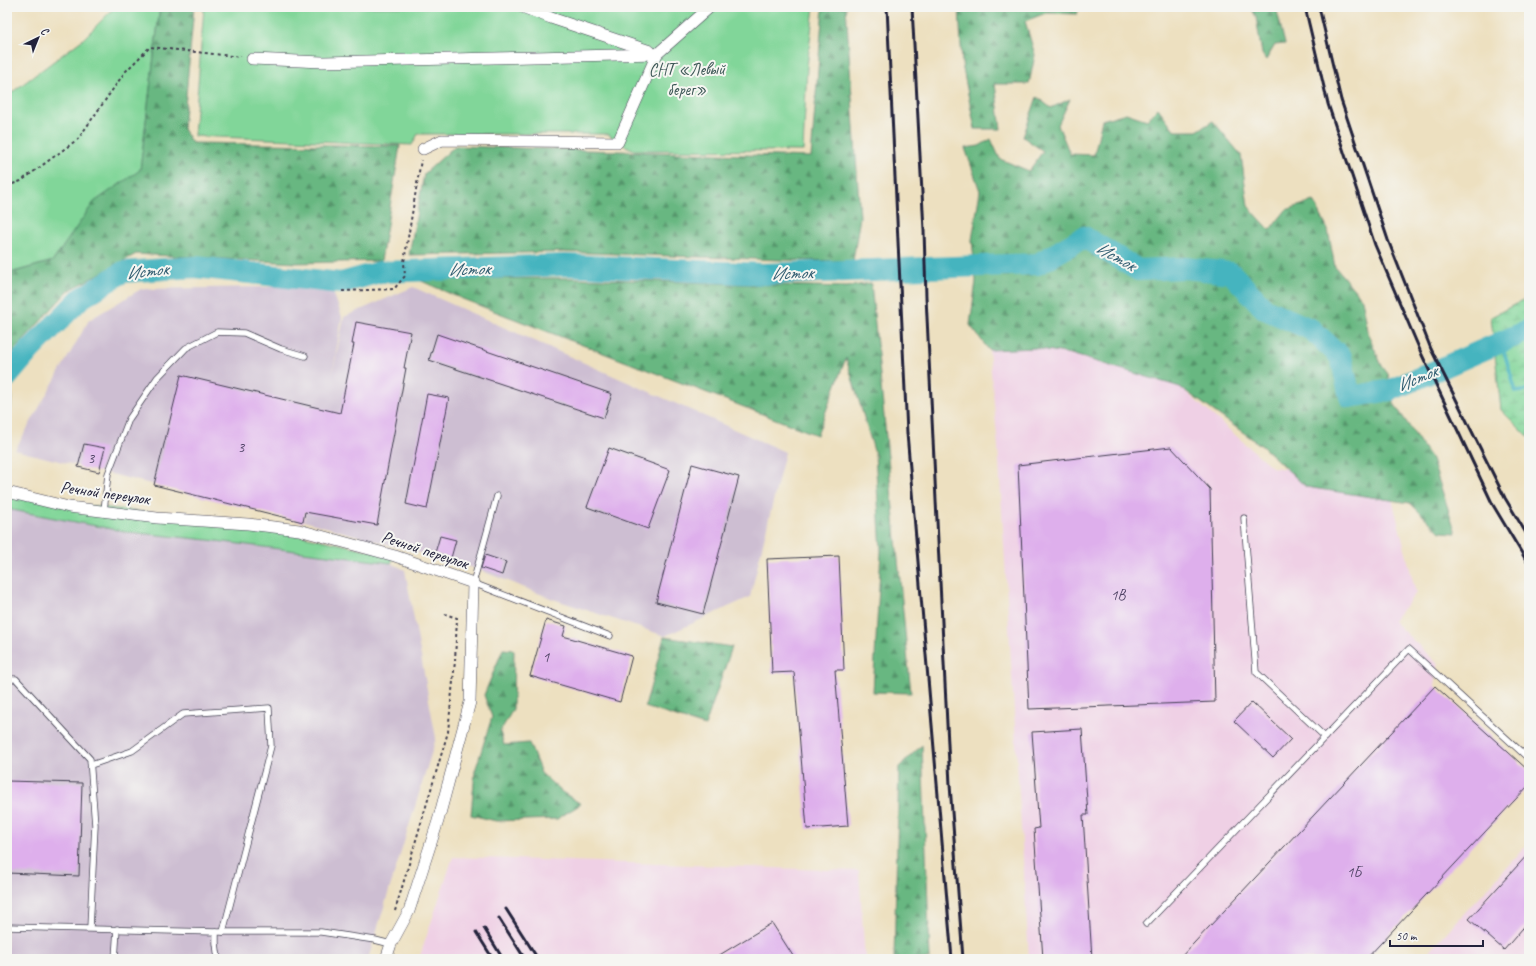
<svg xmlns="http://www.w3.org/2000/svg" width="1536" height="966" viewBox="0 0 1536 966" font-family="Caveat,sans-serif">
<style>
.built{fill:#efd0e5}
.industrial{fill:#cdbed2}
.green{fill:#81d699;stroke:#527c6a}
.forest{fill:url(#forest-firs);stroke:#456c5e}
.wetland{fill:url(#wetland-marsh);stroke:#527c6a}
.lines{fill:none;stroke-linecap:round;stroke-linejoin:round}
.stream{stroke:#45b4bf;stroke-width:3.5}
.river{stroke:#45b4bf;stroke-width:22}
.building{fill:#deafec}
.lane-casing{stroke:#403e4f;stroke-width:7}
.street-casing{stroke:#403e4f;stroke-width:12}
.path{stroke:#403e4f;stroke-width:2;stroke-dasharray:3 3;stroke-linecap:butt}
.lane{stroke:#fff;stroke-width:5.5}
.street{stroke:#fff;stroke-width:11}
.rail{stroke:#22223b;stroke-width:3}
.labels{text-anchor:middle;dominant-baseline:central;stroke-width:4;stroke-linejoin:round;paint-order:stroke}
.number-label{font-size:15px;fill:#514567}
.park-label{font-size:17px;fill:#3e5857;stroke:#f6f6f2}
.street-label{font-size:17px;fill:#22223b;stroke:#f6f6f2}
.water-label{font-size:18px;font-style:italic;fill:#305c70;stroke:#f6f6f2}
</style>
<defs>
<pattern id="forest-firs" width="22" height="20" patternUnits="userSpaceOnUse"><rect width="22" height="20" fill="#68b781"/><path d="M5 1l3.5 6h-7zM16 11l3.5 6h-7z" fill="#55946b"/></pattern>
<pattern id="wetland-marsh" width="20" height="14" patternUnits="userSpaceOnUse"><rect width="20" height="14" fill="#81d699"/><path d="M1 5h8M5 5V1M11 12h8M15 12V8" fill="none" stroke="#6fb785"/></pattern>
</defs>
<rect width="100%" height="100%" fill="#f6f6f2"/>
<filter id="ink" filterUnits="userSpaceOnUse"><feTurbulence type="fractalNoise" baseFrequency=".025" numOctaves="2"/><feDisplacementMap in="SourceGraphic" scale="8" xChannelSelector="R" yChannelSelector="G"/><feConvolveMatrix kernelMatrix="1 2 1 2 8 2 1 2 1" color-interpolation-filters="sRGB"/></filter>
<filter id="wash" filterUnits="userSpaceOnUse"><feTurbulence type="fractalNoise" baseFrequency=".012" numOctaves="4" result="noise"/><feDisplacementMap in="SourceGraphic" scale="16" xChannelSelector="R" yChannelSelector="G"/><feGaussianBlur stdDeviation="0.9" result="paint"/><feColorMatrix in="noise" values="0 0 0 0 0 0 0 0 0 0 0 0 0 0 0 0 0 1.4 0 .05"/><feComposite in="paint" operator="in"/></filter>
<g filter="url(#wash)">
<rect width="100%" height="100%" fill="#ede0c0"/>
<g class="built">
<path d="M1035,348L1074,355L1180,387L1272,467L1388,483L1416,593L1393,621L1438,664L1435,686L1529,771V785L1366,959H1029L998,446L989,350Z"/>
<path d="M1529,843V959H1422Z"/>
<path d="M453,857L859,871L865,959H419Z"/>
</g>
<g class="industrial">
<path d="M331,286L342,317L332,376L344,317L413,287L785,452L750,597L665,636L553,599L477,569L304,521L318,450L303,522L15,450L89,320L141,289Z"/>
<path d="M7,509L128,532L208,540L391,563L405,570L436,738L368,959H7Z"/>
</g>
<g class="green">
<path d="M115,7H160L140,171L94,203L53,261L7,274V96L82,40Z"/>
<path d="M204,7H814L807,67L803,151L634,150L618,142L608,134H418L412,145L194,136Z"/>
<path d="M7,496L248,524L395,556L391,563L208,540L128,532L7,509Z"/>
</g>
<g class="forest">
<path d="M160,7H194L183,129L192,143L400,146L381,261L296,263L136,254L68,291L7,358V274L53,261L94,202L140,170Z"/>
<path d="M823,7H846L860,217L853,261L781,260L564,252L409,255L424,174L455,146L811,157Z"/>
<path d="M959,7H1080L1077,14L1046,13L1025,21L1035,55L1029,84H995L1001,129H975L962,64Z"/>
<path d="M1251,7H1276L1285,44L1275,45L1266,60L1262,54L1256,17Z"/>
<path d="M1037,97L1051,108L1070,99L1058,125L1070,154L1094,155L1102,120L1126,113L1147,120L1158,108L1175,131H1197L1213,121L1241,155L1248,206L1270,230L1286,210L1314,201L1328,230L1335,267L1362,299L1369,336L1382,366L1388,374L1393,402L1432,460L1456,533L1440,532L1410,503L1306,487L1262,446L1180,387L1071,354L1035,348L989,350L970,325L976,281L972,240L980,191L965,148L979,146L991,139L1000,159L1029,171L1043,151L1023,137Z"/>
<path d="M572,278L738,284L847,287L871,283L911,693L873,692L881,551L875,454L846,358L817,435L460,298L417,279Z"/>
<path d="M7,394H12L7,450Z"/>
<path d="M664,637L732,647L705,726L645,707Z"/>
<path d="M503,649L514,650L513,709L500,732L504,745L529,743L541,773L562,792L581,804L557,819L496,821L471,815L475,771L492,717L484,695Z"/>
<path d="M922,745L930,959H894L899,767Z"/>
</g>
<path class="wetland" d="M1529,297V438L1501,410L1491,317Z"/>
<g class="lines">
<path class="stream" d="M1501,342L1516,392L1529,390"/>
<path class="river" d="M7,377L30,350L80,299L123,272L195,267L341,283L380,272L565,265L764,274L1038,264L1084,237L1138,270L1185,268L1231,273L1265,309L1312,330L1341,357L1350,397L1391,390L1529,330"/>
</g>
<g id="blocks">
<g class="building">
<path d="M356,322L411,332L404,368H406L377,525L305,512L303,522L154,485L181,375L340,413L354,344H352Z"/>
<path d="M437,334L612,394L604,418L429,360Z"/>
<path d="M427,394L449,398L427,509L406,504Z"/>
<path d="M84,444L105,448L99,472L78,467Z"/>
<path d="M1171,447L1210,489L1215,702L1029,709L1018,465Z"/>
<path d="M609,448L670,470L648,529L587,507Z"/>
<path d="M692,464L739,477L703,614L656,602Z"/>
<path d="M440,536L456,540L451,558L435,553Z"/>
<path d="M485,555L506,562L502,575L481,568Z"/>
<path d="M839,556L844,670H835L848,826L807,829L794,672L772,673L767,559Z"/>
<path d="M546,620L566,626L563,636L632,656L620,702L530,676Z"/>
<path d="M1435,686L1529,771V785L1366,959H1179Z"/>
<path d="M1252,702L1291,739L1273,758L1234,721Z"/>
<path d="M1082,729L1088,815H1083L1092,959H1043L1034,829L1039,828L1032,732Z"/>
<path d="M7,781L82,783L79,876L7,873Z"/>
<path d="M1529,853V921L1504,950L1469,919Z"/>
<path d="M772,923L795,959H713Z"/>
</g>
</g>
</g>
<g filter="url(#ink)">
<use href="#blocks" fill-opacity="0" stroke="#403e4f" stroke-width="1"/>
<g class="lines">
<defs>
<g id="lane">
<path d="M497,496L473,583L610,636"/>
<path d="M104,511L108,474L129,419L157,378L186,348L217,332L244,333L281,349L305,356"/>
<path d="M1244,518L1256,672L1325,737"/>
<path d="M7,679H16L90,759L95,825L90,928"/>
<path d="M91,765L132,751L183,714L269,708L271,746L223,932"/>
<path d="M1146,924L1409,649L1529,759"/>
<path d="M7,927L216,932H321L375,940L391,944"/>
<path d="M216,932V943L218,959"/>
<path d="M115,959L117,929"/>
</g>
<g id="street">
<path d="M522,7L551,18L650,51"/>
<path d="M252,59L323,62L657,54"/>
<path d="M423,149L442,140L618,142L657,54L710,7"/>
<path d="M7,492L69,507L157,518L248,524L299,530L395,556L473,583L470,702L438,821L409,911L391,944L386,959"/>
</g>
</defs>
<use href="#lane" class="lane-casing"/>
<use href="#street" class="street-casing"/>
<g class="path">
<path d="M7,186L21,181L78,139L125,72L150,47L241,57"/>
<path d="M342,291L394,289L405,276L404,262L421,160"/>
<path d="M395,911L448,732L455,661L457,618L445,614"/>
</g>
<use href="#lane" class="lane"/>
<use href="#street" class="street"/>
<g class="rail">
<path d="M887,7L907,433L952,959"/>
<path d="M912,7L924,230L926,297L950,785L963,959"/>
<path d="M1305,7L1328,104L1375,245L1422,355L1493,505L1529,565"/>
<path d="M1319,7L1341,100L1388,240L1431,349L1505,498L1529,538"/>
<path d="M506,909L538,959"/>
<path d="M499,918L525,959"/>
<path d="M484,928L503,959"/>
<path d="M476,932L493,959"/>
</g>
</g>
</g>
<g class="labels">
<g class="number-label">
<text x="241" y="447">3</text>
<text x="91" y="458">3</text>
<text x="1118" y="595">1В</text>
<text x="546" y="657">1</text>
<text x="1354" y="872">1Б</text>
</g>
<g class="park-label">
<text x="687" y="69">СНТ «Левый<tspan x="687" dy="20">берег»</tspan></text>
</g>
<g class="street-label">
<text transform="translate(105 493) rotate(8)">Речной переулок</text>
<text transform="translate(425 550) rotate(18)">Речной переулок</text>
</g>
<g class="water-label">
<text transform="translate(1116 256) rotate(29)">Исток</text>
<text transform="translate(469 269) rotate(-2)">Исток</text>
<text transform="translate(147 271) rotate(-7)">Исток</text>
<text transform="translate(792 273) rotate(-2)">Исток</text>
<text transform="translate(1417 378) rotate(-23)">Исток</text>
</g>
</g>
<rect width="1536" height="966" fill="none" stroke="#f6f6f2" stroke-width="24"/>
<g transform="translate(38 38) rotate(43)" stroke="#f6f6f2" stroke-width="3" paint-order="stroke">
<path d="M0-3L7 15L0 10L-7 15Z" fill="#22223b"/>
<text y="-6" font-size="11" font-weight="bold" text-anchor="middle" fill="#22223b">С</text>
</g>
<path d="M1390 940v6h93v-6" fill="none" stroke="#22223b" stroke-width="2"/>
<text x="1396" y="940" font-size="12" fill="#22223b" stroke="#f6f6f2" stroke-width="3" paint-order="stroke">50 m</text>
</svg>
